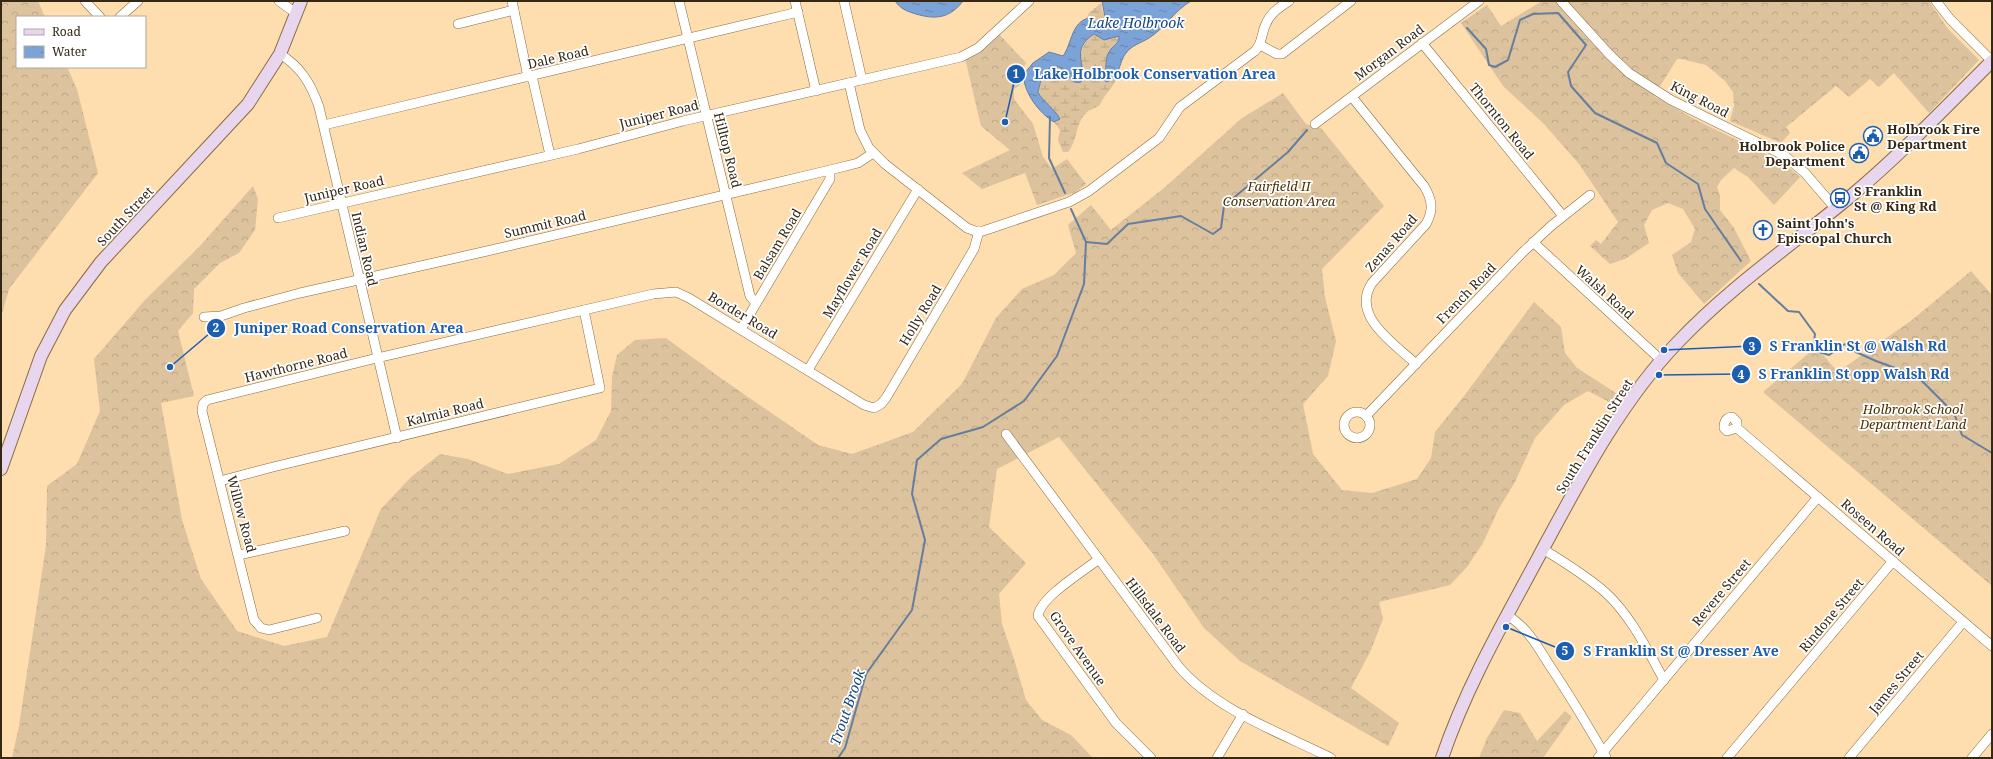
<svg xmlns="http://www.w3.org/2000/svg" width="1993" height="759" viewBox="0 0 1993 759" font-family="'Noto Serif',serif">
<style>
.forest{fill:url(#forest-crowns)}
.wetland{fill:url(#wetland-marsh)}
.water{fill:url(#water-ripples);stroke:#667e9e}
.lines{fill:none;stroke-linecap:round;stroke-linejoin:round}
.stream{stroke:#667e9e;stroke-width:2}
.minor-casing{stroke:#896c40;stroke-width:10}
.secondary-casing{stroke:#896c40;stroke-width:14}
.minor{stroke:#fff;stroke-width:9}
.secondary{stroke:#e7d6ed;stroke-width:12}
.labels{text-anchor:middle;dominant-baseline:central;stroke-width:3.5;stroke-linejoin:round;paint-order:stroke}
.street-label{font-size:13px;fill:#342815;stroke:#fff}
.poi-label{font-size:13px;font-weight:bold;fill:#342815;stroke:#fff;text-anchor:start}
.park-label{font-size:13px;font-style:italic;fill:#4b3100;stroke:#fff}
.water-label{font-size:14px;font-style:italic;fill:#144686;stroke:#fff}
.leader{fill:none;stroke:#1e5eaf;stroke-width:1.5}
.callout-dot{fill:#1e5eaf;stroke:#fff;stroke-width:1.5}
.mark-label{font-size:12px;text-anchor:middle;font-weight:bold;fill:#fff}
.callout-label{font-size:14px;text-anchor:middle;font-weight:bold;fill:#1e5eaf;stroke:#fff;stroke-width:3.5;stroke-linejoin:round;paint-order:stroke}
</style>
<defs>
<pattern id="forest-crowns" width="20" height="18" patternUnits="userSpaceOnUse"><rect width="20" height="18" fill="#dcc29d"/><path d="M2 6a3 3 0 1 1 6 0M12 15a3 3 0 1 1 6 0" fill="none" stroke="#bda786"/></pattern>
<pattern id="wetland-marsh" width="20" height="14" patternUnits="userSpaceOnUse"><rect width="20" height="14" fill="#dcc29d"/><path d="M1 5h8M5 5V1M11 12h8M15 12V8" fill="none" stroke="#bda786"/></pattern>
<pattern id="water-ripples" width="26" height="14" patternUnits="userSpaceOnUse"><rect width="26" height="14" fill="#7ca3d8"/><path d="M2 4q2-2 4 0t4 0M15 11q2-2 4 0t4 0" fill="none" stroke="#6685ae"/></pattern>
</defs>
<rect width="100%" height="100%" fill="#feddae"/>
<g class="forest">
<path d="M1,1H38L45,17H17V67H67L77,89L98,173L9,289L1,317Z"/>
<path d="M1542,1H1929L1948,29L1979,60L1929,113L1894,73L1879,87L1870,79L1849,97L1836,86L1786,127L1790,133L1781,143L1730,121L1734,106L1733,92L1725,81L1706,65L1681,59H1677L1654,96L1696,120L1782,162L1800,177L1774,205L1748,177L1734,168L1721,180L1717,187L1720,195V210L1734,228L1751,261L1704,304L1678,273L1672,255L1691,242L1695,229L1683,209L1668,203L1652,210L1644,225L1649,243L1625,259L1610,264L1590,246L1596,240L1601,244L1618,222L1579,164L1544,124L1503,86L1461,23L1487,5L1501,26Z"/>
<path d="M998,33L1026,63L1023,69L1024,82L1014,89V99L1033,124L1043,157L1052,169L1067,159L1086,184L1076,192L1037,205L1025,173L982,189L962,173L1010,150L981,126L965,58Z"/>
<path d="M1283,93L1306,124L1321,128L1384,206L1322,269L1325,297L1336,341L1328,376L1303,404L1313,454L1342,490L1372,493L1417,479L1431,458L1435,432L1464,396L1534,302L1561,327L1565,353L1577,368L1616,393L1613,404L1588,391L1564,405L1535,438L1515,482L1498,510L1483,543L1467,567L1450,585L1379,602L1383,619L1370,652L1351,688L1399,723L1388,746L1240,661L1204,628L1153,554L1059,437L997,469L989,527L1026,563L999,594L1002,624L1015,662L1026,700L1042,720L1071,735L1093,758H12L19,726L46,545L47,486L77,464L100,411L94,359L145,300L200,246L253,186L258,199L255,230L239,253L220,263L194,289L193,313L178,331L194,396L161,403L182,520L201,579L237,631L284,646L327,637L381,509L411,477L440,454L468,459L508,474L559,464L596,440L611,411L612,377L617,355L635,340L666,338L722,379L818,445L852,454L913,432L962,384L996,318L1022,289L1054,275L1076,253L1068,225L1091,205L1111,230L1164,188L1242,118Z"/>
<path d="M1971,271L1992,295V586L1763,392L1816,347L1838,372L1912,320Z"/>
<path d="M1504,710L1520,713L1537,741L1565,711L1572,717L1543,758H1479L1487,738Z"/>
</g>
<g class="wetland">
<path d="M1101,3L1102,10L1111,29L1102,27L1089,18L1086,19L1089,13Z"/>
<path d="M1094,34L1100,38L1117,36L1120,38C1117,43 1111,47 1108,53C1105,61 1108,69 1103,77L1106,82L1115,78L1118,73C1114,89 1106,91 1100,105C1096,108 1091,109 1088,111C1075,122 1078,140 1068,152H1063L1058,140L1060,130L1054,122L1060,119C1058,115 1055,113 1052,110C1038,90 1035,96 1044,71L1054,66L1064,70L1068,76H1083C1078,60 1080,44 1094,34Z"/>
</g>
<g class="water">
<path d="M895,1H963C950,18 936,20 916,14C906,11 901,9 895,1Z"/>
<path d="M1102,1H1191C1174,11 1165,28 1149,38C1141,43 1132,45 1126,53C1118,63 1121,78 1106,82L1103,77C1108,69 1104,60 1109,52C1112,46 1120,43 1119,36L1104,40L1094,34C1068,51 1089,68 1081,82C1071,85 1067,72 1059,67C1044,65 1041,79 1038,92C1043,102 1055,109 1060,119L1054,122C1040,114 1022,91 1024,74L1033,63L1049,52L1063,56C1072,44 1071,22 1089,18L1102,27L1111,29L1105,17Z"/>
</g>
<g class="lines">
<g class="stream">
<path d="M1467,28L1486,49L1489,65L1495,67L1508,60L1520,20L1533,14L1558,13L1586,45L1568,72L1571,86L1595,113L1657,143L1666,163L1698,184L1705,209L1741,261"/>
<path d="M1050,117L1049,158L1065,193"/>
<path d="M1086,242L1107,244L1128,224L1181,216L1213,234L1221,228L1224,206L1288,152L1307,130"/>
<path d="M1759,284L1788,311L1799,312L1815,334L1813,350L1829,355L1845,344L1856,352L1876,361L1917,376L1954,413L1962,435L1992,453"/>
<path d="M838,758L845,748L866,674L912,610L925,540L912,494L917,460L941,439L983,427L1024,401L1057,356L1084,284L1086,242L1071,209"/>
</g>
<defs>
<g id="minor">
<path d="M85,1L100,17"/>
<path d="M279,1L297,14"/>
<path d="M512,1L528,77"/>
<path d="M679,1L750,296L756,303"/>
<path d="M795,1L816,91"/>
<path d="M844,1L862,80"/>
<path d="M1561,1L1609,54L1629,73L1671,100L1785,156L1805,173L1836,209"/>
<path d="M1936,1L1950,19L1992,61"/>
<path d="M120,17L138,1"/>
<path d="M458,24L514,10"/>
<path d="M1422,43L1563,216"/>
<path d="M1260,45L1277,54H1282L1351,1"/>
<path d="M280,54C301,67 311,84 319,107L397,438"/>
<path d="M532,76L550,155"/>
<path d="M849,83L860,130L869,148L885,164L967,228L975,231H983L1069,202L1089,191L1159,138L1180,107L1255,51C1263,43 1261,33 1266,24C1270,13 1280,7 1289,1"/>
<path d="M1352,97L1424,186C1432,199 1434,210 1426,224L1372,283C1350,316 1395,344 1416,364"/>
<path d="M1315,124L1479,1"/>
<path d="M324,125L798,12"/>
<path d="M278,218L578,149L683,121L961,57L978,48L1029,1"/>
<path d="M1533,242L1661,360"/>
<path d="M204,317L221,316L244,308L300,293L487,251L830,170L858,163L873,153"/>
<path d="M741,329L830,179V170"/>
<path d="M808,370L918,189"/>
<circle cx="1357" cy="425" r="13"/>
<path d="M1366,416L1523,252L1551,226L1590,195"/>
<path d="M1737,428L1727,431L1724,428C1724,422 1725,418 1732,417L1737,422V428L1992,646"/>
<path d="M1006,434L1179,667C1216,710 1281,733 1331,758"/>
<path d="M220,481L273,467L600,388L584,310"/>
<path d="M1543,549C1565,563 1587,576 1606,593C1631,616 1648,651 1664,680"/>
<path d="M239,555L345,531"/>
<path d="M1099,559C1084,571 1040,597 1038,616L1116,723L1151,758"/>
<path d="M1507,615C1527,627 1538,647 1550,666C1570,696 1588,726 1606,757"/>
<path d="M317,618L269,630L261,628L254,620L202,411L203,404L207,400L377,358L653,294L676,292L689,298L864,405L874,408L881,404L886,398L974,249L979,231"/>
<path d="M1217,758L1243,714"/>
<path d="M1598,758L1818,497"/>
<path d="M1727,758L1893,561"/>
<path d="M1849,758L1963,622"/>
<path d="M1972,758L1992,734"/>
</g>
<g id="secondary">
<path d="M1,469L41,356L65,310L101,262L248,104L280,54L301,1"/>
<path d="M1442,758C1466,687 1503,623 1538,558C1578,484 1619,403 1678,342C1730,287 1793,244 1851,196C1901,154 1946,107 1992,61"/>
</g>
</defs>
<use href="#minor" class="minor-casing"/>
<use href="#secondary" class="secondary-casing"/>
<use href="#minor" class="minor"/>
<use href="#secondary" class="secondary"/>
</g>
<defs>
<symbol id="civic-ring" viewBox="-11 -11 22 22"><circle r="9.5" fill="#fff" stroke="#1e5eaf" stroke-width="1.5"/><path d="M-.6-6.5H3V-4.5H.6V-3L4-1V1h2V6H-6V1h2V-1L-.6-3ZM-1.2 2.5V6h2.4V2.5Z" fill="#1e5eaf"/></symbol>
<symbol id="bus-ring" viewBox="-11 -11 22 22"><circle r="9.5" fill="#fff" stroke="#1e5eaf" stroke-width="1.5"/><path d="M-5-6H5V4H4V6H2V4H-2V6H-4V4H-5ZM-3.5-4V0h7V-4ZM-3.5 1.2v1.5H-2V1.2ZM2 1.2v1.5H3.5V1.2Z" fill="#1e5eaf"/></symbol>
<symbol id="church-ring" viewBox="-11 -11 22 22"><circle r="9.5" fill="#fff" stroke="#1e5eaf" stroke-width="1.5"/><path d="M-1.2-6h2.4v3.5h3.3v2.4h-3.3V6h-2.4V-.1h-3.3v-2.4h3.3Z" fill="#1e5eaf"/></symbol>
</defs>
<g fill-rule="evenodd">
<use href="#civic-ring" x="1862" y="125" width="22" height="22"/>
<use href="#civic-ring" x="1848" y="142" width="22" height="22"/>
<use href="#bus-ring" x="1829" y="187" width="22" height="22"/>
<use href="#church-ring" x="1752" y="219" width="22" height="22"/>
</g>
<g class="labels">
<g class="street-label">
<text transform="translate(1389 52) rotate(-37)">Morgan Road</text>
<text transform="translate(558 57) rotate(-13)">Dale Road</text>
<text transform="translate(1700 99) rotate(27)">King Road</text>
<text transform="translate(659 114) rotate(-14)">Juniper Road</text>
<text transform="translate(1502 121) rotate(51)">Thornton Road</text>
<text transform="translate(728 150) rotate(76)">Hilltop Road</text>
<text transform="translate(344 189) rotate(-13)">Juniper Road</text>
<text transform="translate(125 216) rotate(-47)">South Street</text>
<text transform="translate(545 224) rotate(-13)">Summit Road</text>
<text transform="translate(1391 243) rotate(-49)">Zenas Road</text>
<text transform="translate(777 244) rotate(-59)">Balsam Road</text>
<text transform="translate(365 249) rotate(77)">Indian Road</text>
<text transform="translate(852 273) rotate(-59)">Mayflower Road</text>
<text transform="translate(1605 292) rotate(42)">Walsh Road</text>
<text transform="translate(1466 293) rotate(-46)">French Road</text>
<text transform="translate(743 315) rotate(31)">Border Road</text>
<text transform="translate(920 315) rotate(-59)">Holly Road</text>
<text transform="translate(296 365) rotate(-14)">Hawthorne Road</text>
<text transform="translate(445 412) rotate(-14)">Kalmia Road</text>
<text transform="translate(1594 436) rotate(-58)">South Franklin Street</text>
<text transform="translate(242 514) rotate(75)">Willow Road</text>
<text transform="translate(1873 527) rotate(41)">Roseen Road</text>
<text transform="translate(1721 592) rotate(-50)">Revere Street</text>
<text transform="translate(1156 615) rotate(53)">Hillsdale Road</text>
<text transform="translate(1831 615) rotate(-50)">Rindone Street</text>
<text transform="translate(1078 648) rotate(55)">Grove Avenue</text>
<text transform="translate(1896 682) rotate(-50)">James Street</text>
</g>
<g class="poi-label">
<text x="1887" y="129">Holbrook Fire<tspan x="1887" dy="15">Department</tspan></text>
<text x="1845" y="146" text-anchor="end">Holbrook Police<tspan x="1845" dy="15">Department</tspan></text>
<text x="1854" y="191">S Franklin<tspan x="1854" dy="15">St @ King Rd</tspan></text>
<text x="1777" y="223">Saint John's<tspan x="1777" dy="15">Episcopal Church</tspan></text>
</g>
<g class="park-label">
<text x="1279" y="186">Fairfield II<tspan x="1279" dy="15">Conservation Area</tspan></text>
<text x="1913" y="409">Holbrook School<tspan x="1913" dy="15">Department Land</tspan></text>
</g>
<g class="water-label">
<text x="1136" y="22">Lake Holbrook</text>
<text transform="translate(847 707) rotate(-71)">Trout Brook</text>
</g>
</g>
<path class="leader" d="M1005 122L1016 74M170 367L216 328M1664 350L1752 346M1659 375L1741 374M1506 627L1565 651"/>
<g class="callout-dot">
<circle cx="1005" cy="122" r="4"/>
<circle cx="170" cy="367" r="4"/>
<circle cx="1664" cy="350" r="4"/>
<circle cx="1659" cy="375" r="4"/>
<circle cx="1506" cy="627" r="4"/>
<circle cx="1016" cy="74" r="10"/>
<circle cx="216" cy="328" r="10"/>
<circle cx="1752" cy="346" r="10"/>
<circle cx="1741" cy="374" r="10"/>
<circle cx="1565" cy="651" r="10"/>
</g>
<g class="mark-label">
<text x="1016" y="78">1</text>
<text x="216" y="332">2</text>
<text x="1752" y="351">3</text>
<text x="1741" y="379">4</text>
<text x="1565" y="655">5</text>
</g>
<g class="callout-label">
<text x="1155" y="79">Lake Holbrook Conservation Area</text>
<text x="349" y="333">Juniper Road Conservation Area</text>
<text x="1858" y="351">S Franklin St @ Walsh Rd</text>
<text x="1854" y="379">S Franklin St opp Walsh Rd</text>
<text x="1681" y="656">S Franklin St @ Dresser Ave</text>
</g>
<rect width="1993" height="759" fill="none" stroke="#342815" stroke-width="4"/>
<rect x="16" y="16" width="130" height="52" fill="#ffffff" stroke="#aea9a1"/>
<rect x="24" y="29" width="20" height="6" fill="#e7d6ed" stroke="#aea9a1"/>
<text x="52" y="36" font-size="12" fill="#342815">Road</text>
<rect x="24" y="46" width="20" height="12" fill="url(#water-ripples)" stroke="#aea9a1"/>
<text x="52" y="56" font-size="12" fill="#342815">Water</text>
</svg>
